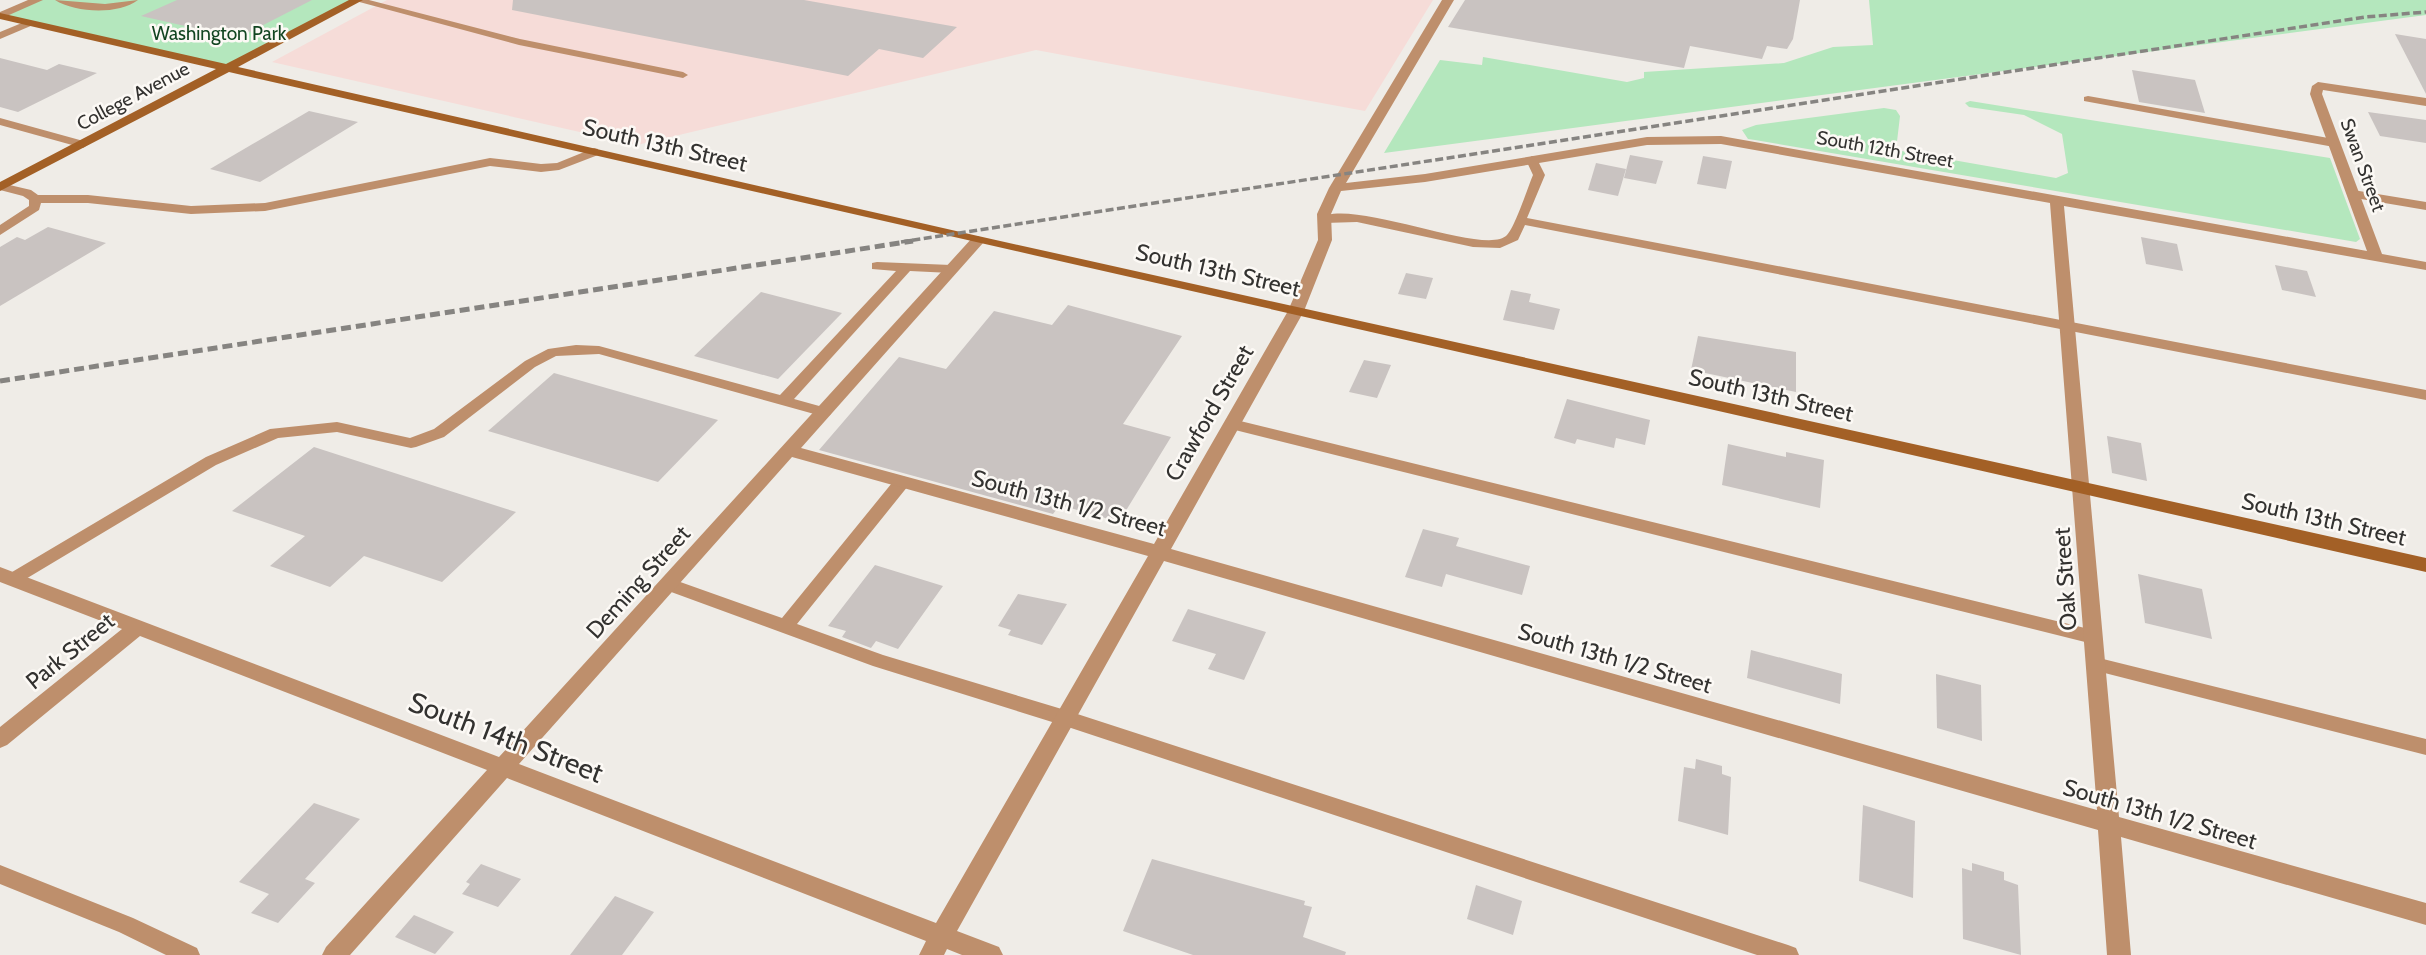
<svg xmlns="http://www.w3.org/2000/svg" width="2426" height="955" viewBox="0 0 2426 955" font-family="Cabin,sans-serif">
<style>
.industrial{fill:#f6dcd8}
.green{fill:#b4e7bd}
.building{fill:#c9c3c1}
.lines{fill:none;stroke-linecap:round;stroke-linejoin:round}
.lane{fill:#be8f6c;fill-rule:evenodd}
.street{fill:#be8f6c;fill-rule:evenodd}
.secondary{fill:#a36026;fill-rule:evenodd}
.rail-far1{stroke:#868481;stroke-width:3.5;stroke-dasharray:8 3.5;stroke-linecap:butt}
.rail{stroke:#868481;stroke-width:5;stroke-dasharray:10 5;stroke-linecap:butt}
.labels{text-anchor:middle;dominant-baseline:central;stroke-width:5;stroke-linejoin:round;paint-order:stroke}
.far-park-label{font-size:19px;fill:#124521;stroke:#fcf9f5}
.far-street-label{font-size:19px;fill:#333230;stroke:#fcf9f5}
.street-label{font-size:23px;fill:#333230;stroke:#fcf9f5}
.near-street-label{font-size:28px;fill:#333230;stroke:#fcf9f5}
</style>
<rect width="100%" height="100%" fill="#efece7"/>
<path class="industrial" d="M387,0H1433L1365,111L1036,50L637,145L272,62Z"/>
<g class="green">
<path d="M37,0H357L227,68L1,16Z"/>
<path d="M1869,0H2426V15L1384,153L1440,60L1482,65L1483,57L1627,82L1644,78V72L1784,63L1833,47L1873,45Z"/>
<path d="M1970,101L2330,158L2360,239L2356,242L1755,140L1748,139L1742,130L1756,125L1884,108L1896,110L1900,116L1896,150L2056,178L2068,173L2062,134L2024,115L1969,107L1965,103Z"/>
</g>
<g class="building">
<path d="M177,0H312L238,38L141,16Z"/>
<path d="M513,0H804L957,27L923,58L879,49L848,76L512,10Z"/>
<path d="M1465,0H1800L1793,39L1787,49L1767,46L1762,59L1690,46L1684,68L1448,27Z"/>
<path d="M2395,34L2426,39V94Z"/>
<path d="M0,58L47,70L59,64L97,73L18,112L0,107Z"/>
<path d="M2132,70L2195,80L2205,113L2139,102Z"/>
<path d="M309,111L358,122L260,182L210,169Z"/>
<path d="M2368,112L2426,120V143L2380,136Z"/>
<path d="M1630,155L1663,161L1656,184L1624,178Z"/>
<path d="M1703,156L1732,161L1726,189L1697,184Z"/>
<path d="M1596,163L1626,169L1618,196L1588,190Z"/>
<path d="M48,227L106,243L0,306V247L17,237L25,240Z"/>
<path d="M2141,237L2177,244L2183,271L2146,264Z"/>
<path d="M2275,265L2307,271L2316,297L2282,290Z"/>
<path d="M1406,273L1433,278L1426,299L1398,294Z"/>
<path d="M1511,290L1531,294L1529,302L1560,309L1554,330L1503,320Z"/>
<path d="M761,292L842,313L778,379L694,356Z"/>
<path d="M1068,305L1182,336L1123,424L1171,437L1119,522L1060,505L1053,514L819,450L899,357L946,369L994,311L1052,325Z"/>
<path d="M1698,336L1796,352V392L1691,370Z"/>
<path d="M1364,360L1391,365L1377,398L1349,392Z"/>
<path d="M554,373L718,420L658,482L488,431Z"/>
<path d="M1567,399L1650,420L1645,445L1616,438L1614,448L1577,439L1575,444L1554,438Z"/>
<path d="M2107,436L2141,443L2147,481L2112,473Z"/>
<path d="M1728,444L1786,457V452L1824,460L1820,508L1722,485Z"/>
<path d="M314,447L444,489L516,512L442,582L364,556L330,587L270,566L305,536L232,511Z"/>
<path d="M1423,529L1459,538L1456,546L1530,566L1522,595L1446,574L1442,587L1405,577Z"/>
<path d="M875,565L943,586L898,649L876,641L871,648L842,637L846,631L828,626Z"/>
<path d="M2138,574L2202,589L2212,639L2145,623Z"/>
<path d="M1018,594L1067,604L1042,645L1008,635L1011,630L998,626Z"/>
<path d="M1188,609L1266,632L1244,680L1208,669L1216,654L1172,641Z"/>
<path d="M1751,650L1842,674L1840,704L1747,678Z"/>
<path d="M1936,674L1981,685L1982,741L1937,728Z"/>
<path d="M1696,759L1722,766V774L1731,777L1728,835L1678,821L1684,767L1695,769Z"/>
<path d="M314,803L360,819L305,879L315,883L278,923L251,913L269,894L239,882Z"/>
<path d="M1863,805L1915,821L1913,898L1859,881Z"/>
<path d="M1152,859L1305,901L1304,905L1312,907L1303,937L1346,952L1345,955H1193L1123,931Z"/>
<path d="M1972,863L2004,872V880L2018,885L2021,955L1963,939L1962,868L1972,871Z"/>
<path d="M481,864L521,879L498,907L462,894L470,884L466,882Z"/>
<path d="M1476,885L1522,901L1513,935L1467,919Z"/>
<path d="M615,896L654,912L622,955H570Z"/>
<path d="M414,915L454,932L435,954L395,937Z"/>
</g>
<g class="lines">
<g class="lane">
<path d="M55,0L105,4L138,0C118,15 76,13 55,0Z"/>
<path d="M352,0H369L520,39L683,72L688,75L683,78L519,45Z"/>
<path d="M2088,96L2334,139L2340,143L2334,147L2084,101V97Z"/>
<path d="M0,118L87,142L89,144L83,148L0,125Z"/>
<path d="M594,148L598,149V155L559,170L541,172L490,166L265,211L191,214L88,203H41L39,210L0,235V225L29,206V200L23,196L0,190L1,183L31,190L38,195H88L191,206L265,203L490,158L541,164L557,163Z"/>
<path d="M1532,156L1536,157L1545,175L1527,218L2426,390V400L1525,225L1518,240L1500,248L1473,247L1357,222L1324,223L1318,219C1348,195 1486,258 1507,235C1515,227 1528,187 1533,175L1526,160Z"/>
<path d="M2353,190L2426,202V210L2349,197V191Z"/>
<path d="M877,262L951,265L958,269L951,273L910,271L794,399L830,409L832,412L830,415L825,417L599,354L556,356L535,367L444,437L416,447L411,448L337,432L278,438L216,465L19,583H7L5,579L7,575L206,457L270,429L337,422L410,438L434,429L525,361L548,349L576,345L599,346L780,395L896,271L872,269V263Z"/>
<path d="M1232,419L2093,630L2099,632L2102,637L2099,642L2093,644L1227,428L1224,424Z"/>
<path d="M902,476L908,478L910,482L908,486L797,624L883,655L1065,710L1788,945L1796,948L1799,955H1757L1065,726L873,666L663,589L660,584L663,579L669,578L782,618L896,478Z"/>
<path d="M2095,657L2426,739V755L2089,669L2086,664L2089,659Z"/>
<path d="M0,865L133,918L197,948L200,955H166L119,932L0,884Z"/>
</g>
<g class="street">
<path d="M28,0H43L0,19V12Z"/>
<path d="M1442,0H1454L1346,183L1425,174L1647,137L1721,136L2367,251L2310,94L2312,86L2318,82L2426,98V106L2323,90L2322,94L2382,254L2426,262V270L2064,206L2119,817L2426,903V925L2121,837L2131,955H2107L2098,830L1164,561L957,931L999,947L1003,955H962L947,949L944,955H919L926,941L507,778L350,955H322L326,947L487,770L140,636L7,745L0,748V727L122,629L0,582V567L499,757L973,237L978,236L985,240L983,243L801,448L1154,544L1288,311L1318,240L1317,214L1329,188ZM1721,144L2050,203L2097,810L1171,549L1304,311L1332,240L1331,214L1341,191L1425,182L1647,145ZM792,457L1148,556L936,923L519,764Z"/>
<path d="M29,20L35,23L33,25L0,39V32Z"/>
</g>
<path class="secondary" d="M349,0H363L238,67L978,236L2426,558V572L229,72L0,191V182L216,69L0,19V13L226,64Z"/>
<path class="rail-far1" d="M901,242L2365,17L2426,12"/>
<path class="rail" d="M0,381L913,241"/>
</g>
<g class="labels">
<g class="far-park-label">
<text x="219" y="33">Washington Park</text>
</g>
<g class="far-street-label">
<text transform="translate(133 96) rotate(-28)">College Avenue</text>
<text transform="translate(1885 149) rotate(10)">South 12th Street</text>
<text transform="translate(2363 165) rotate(70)">Swan Street</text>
</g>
<g class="street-label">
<text transform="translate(665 145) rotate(13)">South 13th Street</text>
<text transform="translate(1218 270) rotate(13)">South 13th Street</text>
<text transform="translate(1771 395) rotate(13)">South 13th Street</text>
<text transform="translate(1209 413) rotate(-60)">Crawford Street</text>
<text transform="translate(1069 503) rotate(15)">South 13th 1/2 Street</text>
<text transform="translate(2324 519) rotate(13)">South 13th Street</text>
<text transform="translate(2065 579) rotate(-94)">Oak Street</text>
<text transform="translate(638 582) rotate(-48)">Deming Street</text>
<text transform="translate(70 651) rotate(-39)">Park Street</text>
<text transform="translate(1615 658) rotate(16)">South 13th 1/2 Street</text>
<text transform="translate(2160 814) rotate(16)">South 13th 1/2 Street</text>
</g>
<g class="near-street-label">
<text transform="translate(506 737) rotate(21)">South 14th Street</text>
</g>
</g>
</svg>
